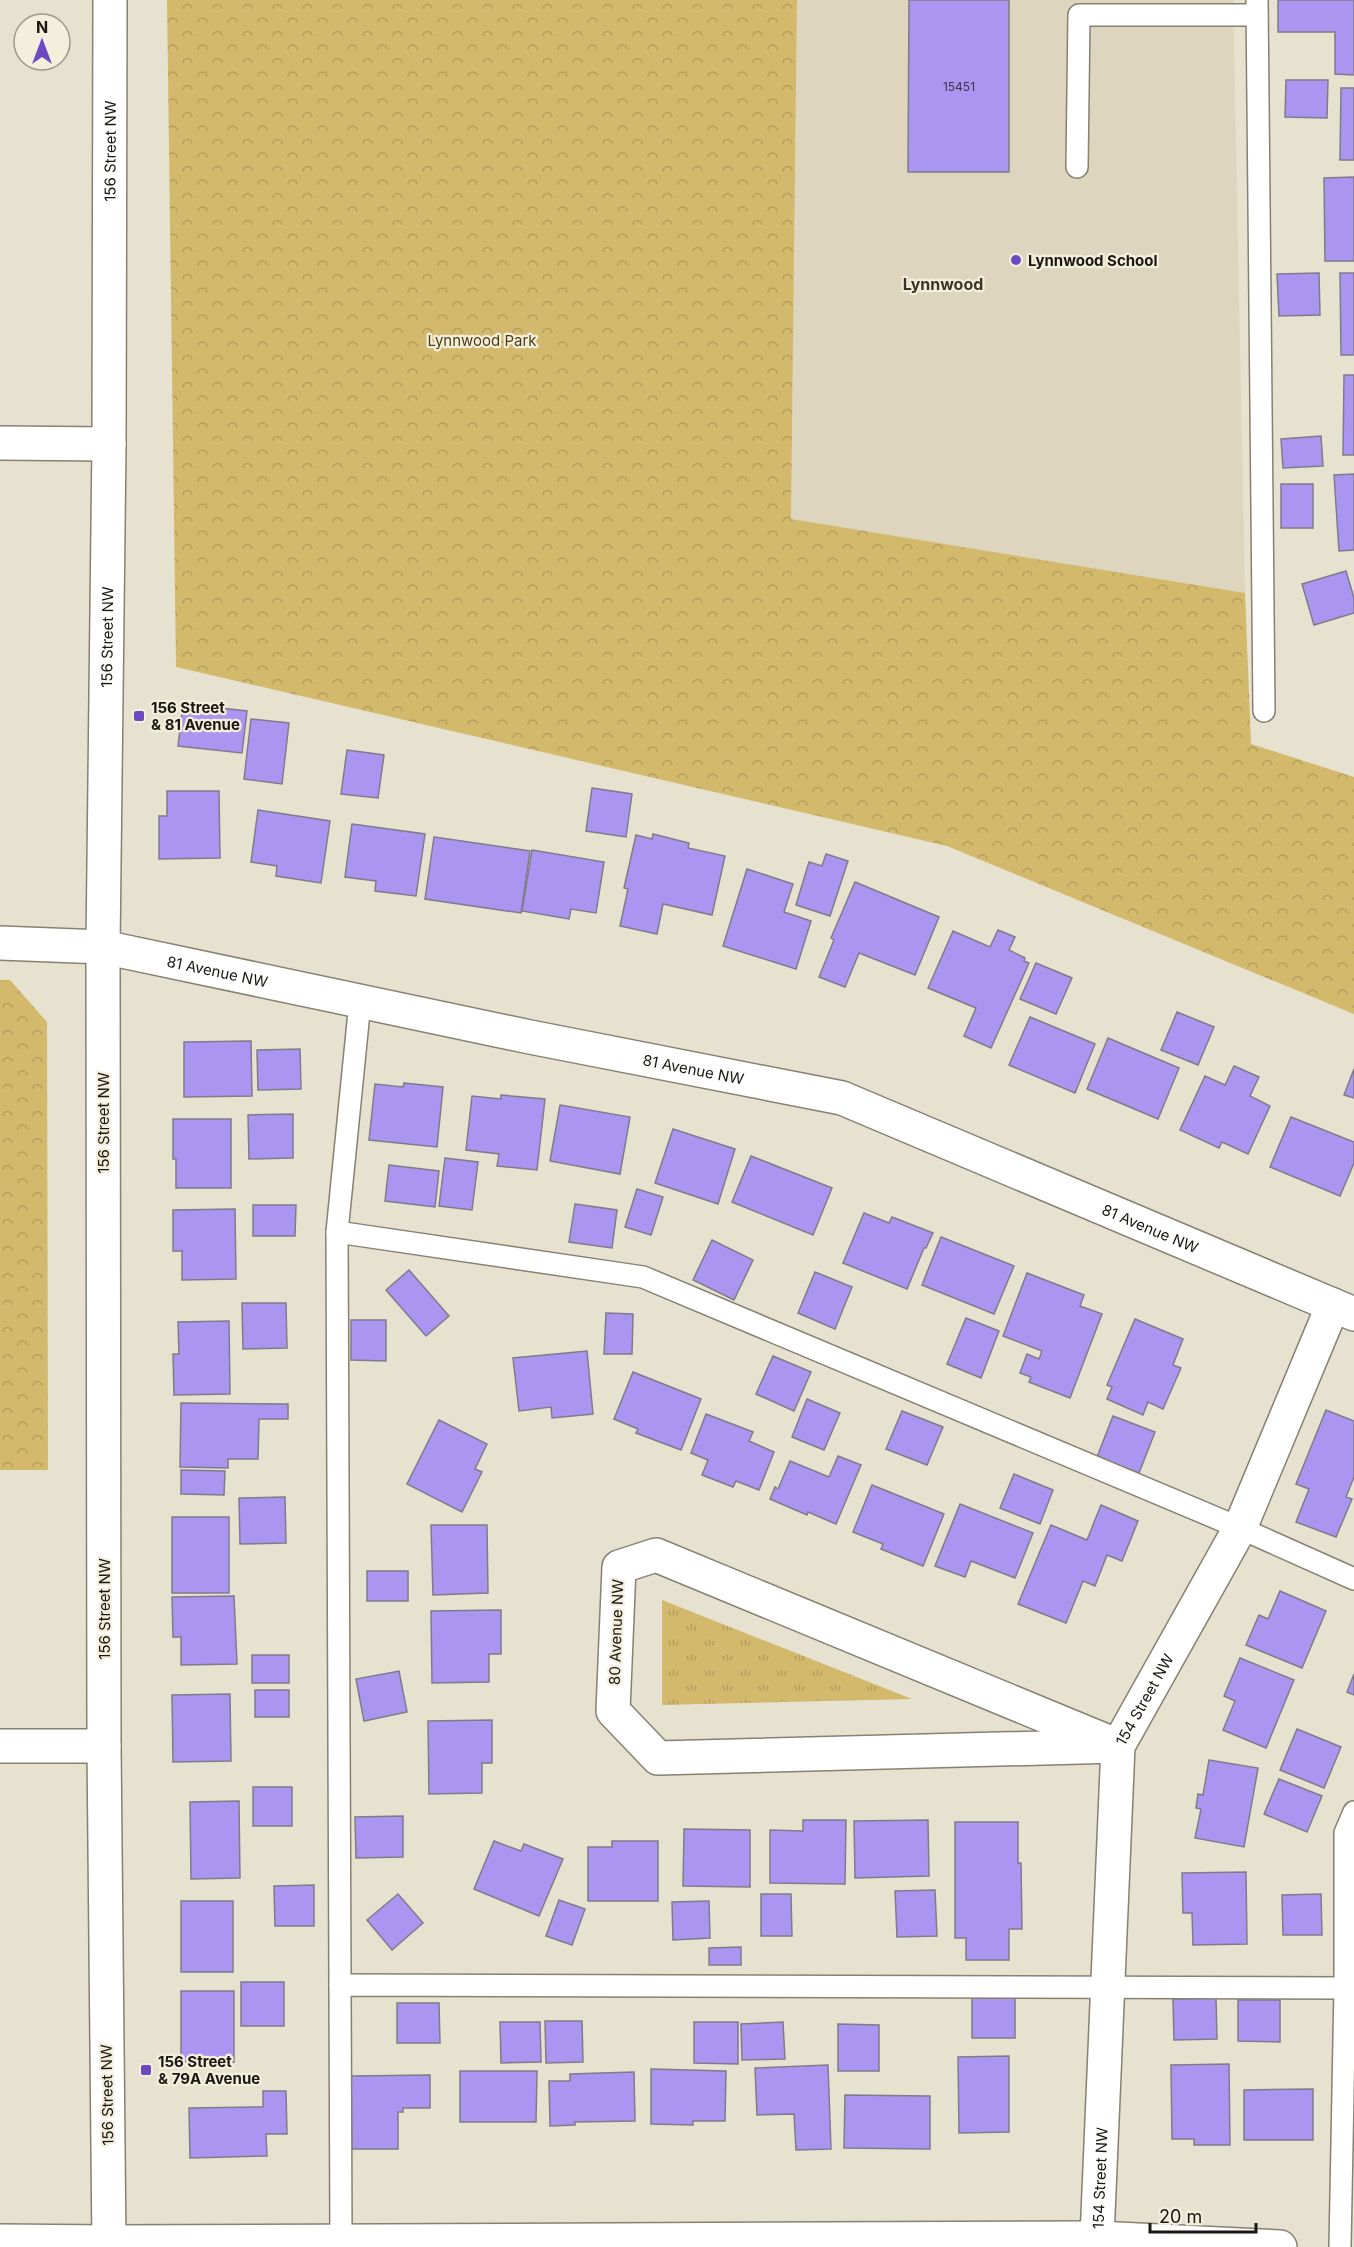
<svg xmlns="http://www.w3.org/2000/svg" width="1354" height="2247" viewBox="0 0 1354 2247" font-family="Inter,sans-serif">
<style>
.built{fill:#ddd5bd}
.grass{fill:url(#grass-tufts)}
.park{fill:url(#park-crowns)}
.building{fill:#aa96f0;stroke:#7e7b8b;stroke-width:1.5}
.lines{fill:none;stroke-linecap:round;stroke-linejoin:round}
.lane-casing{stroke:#868171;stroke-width:24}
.street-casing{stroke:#868171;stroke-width:36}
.secondary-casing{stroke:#868171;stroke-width:36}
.lane{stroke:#fff;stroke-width:21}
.street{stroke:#fff;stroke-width:33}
.secondary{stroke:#fff;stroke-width:33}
.poi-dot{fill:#6d49c1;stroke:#f4eedd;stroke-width:2}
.labels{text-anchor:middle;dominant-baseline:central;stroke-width:4.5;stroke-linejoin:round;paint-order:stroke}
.number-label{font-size:12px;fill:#3d3749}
.street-label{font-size:15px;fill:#191711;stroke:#f4eedd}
.poi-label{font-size:15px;font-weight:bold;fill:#191711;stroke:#f4eedd;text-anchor:start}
.park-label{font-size:15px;fill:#4d3f13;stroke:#f4eedd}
.neighbourhood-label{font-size:16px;font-weight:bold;fill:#3a3627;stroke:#f4eedd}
</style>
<defs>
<pattern id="grass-tufts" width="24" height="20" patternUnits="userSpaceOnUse" patternTransform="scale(1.5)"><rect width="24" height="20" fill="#d2b96c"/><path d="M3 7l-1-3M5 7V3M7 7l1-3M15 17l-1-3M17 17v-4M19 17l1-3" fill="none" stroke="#b49e5d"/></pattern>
<pattern id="park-crowns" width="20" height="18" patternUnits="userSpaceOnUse" patternTransform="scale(1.5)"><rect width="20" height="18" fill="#d2b96c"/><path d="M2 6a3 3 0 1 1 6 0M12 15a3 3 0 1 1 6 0" fill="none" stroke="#b49e5d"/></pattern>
</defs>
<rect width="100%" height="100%" fill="#e7e1d0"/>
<path class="built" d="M797,0H1233L1245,593L791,520Z"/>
<path class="grass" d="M662,1600L912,1699L662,1705Z"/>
<g class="park">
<path d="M167,0H797L791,519L1245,593L1251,744L1354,777V1014L947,846L176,667Z"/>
<path d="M0,980H10L47,1022L48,1470H0Z"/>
</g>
<g class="building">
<path d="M909,0H1009V172H908Z"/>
<path d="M1278,0H1354V75L1335,74V32H1278Z"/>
<path d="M1286,80H1328L1327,118L1285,117Z"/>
<path d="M1341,88H1354V160H1340Z"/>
<path d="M1354,177V261H1325L1324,178Z"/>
<path d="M1319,273L1320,315L1279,316L1277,274Z"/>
<path d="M1340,273H1354V355H1341Z"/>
<path d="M1344,375H1354V455H1343Z"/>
<path d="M1321,436L1323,466L1283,468L1281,439Z"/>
<path d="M1354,474V550L1339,551L1334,475Z"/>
<rect x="1281" y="484" width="32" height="44"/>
<path d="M1346,571L1354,598V613L1314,625L1302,584Z"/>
<path d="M183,704L247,711L242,753L178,746Z"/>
<path d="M251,719L289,723L282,784L244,779Z"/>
<path d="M347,750L384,755L378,798L341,794Z"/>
<path d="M592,788L632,794L626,837L586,831Z"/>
<path d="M167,791H219L220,858L159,859V816H167Z"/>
<path d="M258,810L330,821L321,883L276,876L277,866L251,862Z"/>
<path d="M352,824L425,834L416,896L375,891L376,881L345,877Z"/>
<path d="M653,834L689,843L688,848L725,856L712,915L663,904L657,934L620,926L628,889L624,888L636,835L652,839Z"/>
<path d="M434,837L530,851L521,913L425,899Z"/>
<path d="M532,850L604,862L596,913L571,909L569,919L522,911Z"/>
<path d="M826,854L848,861L830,916L796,905L809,862L822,866Z"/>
<path d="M747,869L793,884L784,912L811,921L796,969L723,946Z"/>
<path d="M855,882L939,917L915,975L859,953L845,987L819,977L834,940L831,938Z"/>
<path d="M998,930L1015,937L1009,950L1025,958L1024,961L1029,963L991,1048L964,1036L976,1008L928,988L953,931L990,947Z"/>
<path d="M1036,963L1072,978L1056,1014L1020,999Z"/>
<path d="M1177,1012L1214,1027L1198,1065L1161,1050Z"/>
<path d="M1030,1017L1095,1044L1075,1093L1009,1065Z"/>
<path d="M1108,1038L1179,1068L1158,1119L1087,1089Z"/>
<path d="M251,1041L252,1096L184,1097V1042Z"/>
<path d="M300,1049L301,1089L258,1090L257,1050Z"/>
<path d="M1234,1066L1259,1077L1250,1096L1270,1106L1248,1154L1222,1142L1219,1148L1180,1130L1205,1076L1225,1085Z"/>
<path d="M1354,1069V1098L1344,1095Z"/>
<path d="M404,1083L443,1087L437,1147L369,1140L375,1084L403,1087Z"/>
<path d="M501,1095L545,1099L537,1170L497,1166L499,1154L466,1150L472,1096L501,1099Z"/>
<path d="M560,1105L630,1117L620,1174L550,1161Z"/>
<path d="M293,1114V1158L249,1159L248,1115Z"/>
<path d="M1291,1117L1354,1142V1163L1340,1196L1270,1167Z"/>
<path d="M173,1119H231V1188H176V1159H173Z"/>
<path d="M673,1129L735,1149L718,1204L655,1183Z"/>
<path d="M751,1156L832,1188L813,1235L732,1202Z"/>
<path d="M445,1158L478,1162L472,1210L439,1206Z"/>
<path d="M389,1165L439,1171L435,1207L385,1201Z"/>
<path d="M637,1189L663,1197L651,1235L625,1227Z"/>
<path d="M575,1204L617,1210L612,1248L569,1242Z"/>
<path d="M253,1205H296L295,1236H253Z"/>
<path d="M235,1209L236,1279L182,1280V1251H173V1210Z"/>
<path d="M864,1213L889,1223L892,1217L933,1233L926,1248H924L907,1289L843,1263Z"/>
<path d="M941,1237L1014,1266L994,1314L922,1285Z"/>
<path d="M712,1240L753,1260L734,1300L693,1280Z"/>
<path d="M409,1270L449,1316L426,1336L386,1290Z"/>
<path d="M815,1272L852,1287L835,1329L798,1313Z"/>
<path d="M1027,1273L1084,1295L1080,1306L1102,1314L1070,1398L1029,1382L1031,1377L1020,1373L1027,1354L1039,1359L1042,1351L1003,1336Z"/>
<path d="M242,1303H286L287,1348L243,1349Z"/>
<path d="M606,1313L633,1314L632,1354H604Z"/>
<path d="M966,1318L999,1331L981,1378L947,1364Z"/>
<path d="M1135,1319L1183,1339L1173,1365L1181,1368L1163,1409L1148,1402L1143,1415L1107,1399L1112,1387L1107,1385Z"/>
<path d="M351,1320H386V1361L351,1360Z"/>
<path d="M229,1321L230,1394L174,1395L173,1354H179L178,1322Z"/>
<path d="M587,1351L593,1414L552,1418L551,1407L519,1411L513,1358Z"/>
<path d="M773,1356L811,1372L794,1411L756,1394Z"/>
<path d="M633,1372L701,1399L681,1450L636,1433L638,1429L614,1419Z"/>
<path d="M807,1399L840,1413L824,1450L792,1437Z"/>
<path d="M181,1403L288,1404V1419H259L258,1459H228V1468L180,1467Z"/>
<path d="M1326,1410L1354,1421V1477L1346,1497L1352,1499L1336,1537L1296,1522L1309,1489L1296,1484Z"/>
<path d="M902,1411L943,1427L927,1465L886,1449Z"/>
<path d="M706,1414L753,1432L749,1441L774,1452L759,1490L736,1481L733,1487L702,1475L708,1460L691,1453Z"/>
<path d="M1113,1416L1155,1432L1139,1473L1097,1457Z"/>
<path d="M439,1420L487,1444L475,1469L482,1472L462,1512L407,1484Z"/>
<path d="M838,1456L861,1465L836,1524L808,1512L807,1515L770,1499L775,1487L778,1489L790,1461L829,1477Z"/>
<path d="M181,1470L225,1471L224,1495L181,1494Z"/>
<path d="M1014,1474L1053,1490L1040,1524L1000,1508Z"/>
<path d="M872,1485L944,1514L923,1566L881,1549L883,1544L853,1532Z"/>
<path d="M285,1497L286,1543L240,1544L239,1498Z"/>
<path d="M960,1504L1033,1533L1015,1578L971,1561L965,1577L935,1566Z"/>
<path d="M1101,1505L1138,1521L1122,1561L1107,1555L1095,1586L1083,1581L1066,1623L1018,1604L1051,1525L1087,1540Z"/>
<rect x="172" y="1517" width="57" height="76"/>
<path d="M431,1525H487L488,1593L433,1595Z"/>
<rect x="367" y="1571" width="41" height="30"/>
<path d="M1280,1591L1326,1611L1302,1668L1246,1645L1259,1615L1268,1619Z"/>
<path d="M234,1596L237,1664L181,1665V1637H173L172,1597Z"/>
<path d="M501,1610V1654H489V1682L432,1683L431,1611Z"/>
<rect x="252" y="1655" width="37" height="28"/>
<path d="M1240,1658L1294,1680L1266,1748L1223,1730L1235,1701L1224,1696Z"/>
<path d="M399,1671L407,1712L364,1721L356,1679Z"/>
<path d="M1354,1674V1695L1347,1692Z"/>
<rect x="255" y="1690" width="34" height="27"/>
<path d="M230,1694L231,1761L173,1762L172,1695Z"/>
<path d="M492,1720V1763H482V1793L429,1794L428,1721Z"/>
<path d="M1297,1729L1341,1747L1324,1788L1280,1770Z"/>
<path d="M1209,1760L1258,1768L1244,1847L1195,1838L1201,1809L1196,1808L1198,1794L1203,1795Z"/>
<path d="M1279,1779L1322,1796L1307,1832L1264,1814Z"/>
<rect x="253" y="1787" width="39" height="39"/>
<path d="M239,1801L240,1878L191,1879L190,1802Z"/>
<path d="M403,1816V1857L356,1858L355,1817Z"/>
<path d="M803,1820H846L845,1884L770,1883V1830L803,1831Z"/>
<path d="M928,1820L929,1876L855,1878L854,1821Z"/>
<path d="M955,1822H1018V1863H1021L1022,1929H1009V1960H966V1938H955Z"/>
<path d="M684,1829L750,1830V1887L683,1886Z"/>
<path d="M494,1841L521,1851L524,1844L563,1859L539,1916L474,1889Z"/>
<path d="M612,1841H658V1901H588V1847H612Z"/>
<path d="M1246,1872L1247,1944L1193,1945L1192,1913H1183L1182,1873Z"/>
<path d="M314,1885V1926H275L274,1886Z"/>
<path d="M935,1890L937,1936L897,1937L895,1891Z"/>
<path d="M398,1894L423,1923L392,1950L367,1920Z"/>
<path d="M761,1894H791L792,1936H761Z"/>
<path d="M1321,1894L1322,1935H1283L1282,1895Z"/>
<path d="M559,1900L585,1909L572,1945L546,1936Z"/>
<rect x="181" y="1901" width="52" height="71"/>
<path d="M709,1901L710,1938L673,1940L672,1902Z"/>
<path d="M741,1947V1965H709V1948Z"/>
<rect x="241" y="1982" width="43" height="44"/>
<rect x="181" y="1991" width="53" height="71"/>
<rect x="972" y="1998" width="43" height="40"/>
<path d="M1216,1998L1217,2039L1174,2040L1173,1999Z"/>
<path d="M1238,2000H1280V2042L1238,2041Z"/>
<path d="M397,2003H439L440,2043H397Z"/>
<path d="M545,2021H582L583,2062L546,2063Z"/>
<path d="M500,2022H540L541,2062L501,2063Z"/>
<path d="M694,2022H738V2064L694,2063Z"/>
<path d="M783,2022L785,2059L742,2060L741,2024Z"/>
<path d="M838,2024L879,2025V2071H838Z"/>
<path d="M1009,2056V2132L959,2133L958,2057Z"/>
<path d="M1229,2064L1230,2145H1194V2139H1172L1171,2065Z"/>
<path d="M828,2065L831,2149L796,2150L794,2114L757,2115L755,2068Z"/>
<path d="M651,2069L726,2071L725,2121H693V2125L651,2124Z"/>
<path d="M460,2071H537L536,2122H460Z"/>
<path d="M634,2072L635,2121L575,2122V2125L550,2126L549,2081H570V2074Z"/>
<path d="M430,2075V2108H403V2112H398V2149H352L351,2076Z"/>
<path d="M1313,2089V2140H1244V2090Z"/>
<path d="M263,2091H286L287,2134H266L267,2156L190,2158L189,2108L263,2107Z"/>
<path d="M845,2095L930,2096V2149L844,2148Z"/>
</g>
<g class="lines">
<defs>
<g id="lane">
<path d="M1257,0L1264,711"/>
<path d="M1077,167L1079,15H1257"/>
<path d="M337,1232L643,1277L1240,1528L1354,1579"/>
<path d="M340,1985L337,1232L360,1002"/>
<path d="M341,2242L340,1985L1345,1988"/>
<path d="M1340,2247L1345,1988V1833L1354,1812"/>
</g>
<g id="street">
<path id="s1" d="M0,943L103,947L530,1037L842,1098L1354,1314"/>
<path d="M656,1555L1118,1746L658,1758L613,1711L619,1567Z"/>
<path d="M0,1746H104"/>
<path id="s2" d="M1097,2238L1118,1746L1240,1528L1333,1305"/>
<path d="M0,2241L109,2242L1097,2238L1280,2247"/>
</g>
<g id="secondary">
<path d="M0,443L109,444"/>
<path id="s3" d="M109,2247L104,1746L103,947L109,444L110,0"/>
</g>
</defs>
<use href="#lane" class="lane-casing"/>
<use href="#street" class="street-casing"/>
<use href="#secondary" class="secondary-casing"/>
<use href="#lane" class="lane"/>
<use href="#street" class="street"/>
<use href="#secondary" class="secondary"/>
</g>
<g class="poi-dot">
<circle cx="1016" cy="260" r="6"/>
<rect x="133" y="710" width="12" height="12" rx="3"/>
<rect x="140" y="2064" width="12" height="12" rx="3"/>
</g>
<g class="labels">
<g class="number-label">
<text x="959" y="86">15451</text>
</g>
<g class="street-label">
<text stroke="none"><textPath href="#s3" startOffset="2096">156 Street NW</textPath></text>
<text stroke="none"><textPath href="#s3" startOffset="1610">156 Street NW</textPath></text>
<text stroke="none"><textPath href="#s1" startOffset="220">81 Avenue NW</textPath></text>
<text stroke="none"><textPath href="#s1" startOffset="706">81 Avenue NW</textPath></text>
<text transform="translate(103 1123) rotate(-90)">156 Street NW</text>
<text stroke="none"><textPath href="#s1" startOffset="1192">81 Avenue NW</textPath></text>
<text transform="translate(104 1609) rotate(-90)">156 Street NW</text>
<text transform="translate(616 1632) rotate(-88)">80 Avenue NW</text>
<text stroke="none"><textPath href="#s2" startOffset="546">154 Street NW</textPath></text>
<text transform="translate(107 2095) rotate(-91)">156 Street NW</text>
<text stroke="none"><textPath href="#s2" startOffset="60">154 Street NW</textPath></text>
</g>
<g class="poi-label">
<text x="1028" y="260">Lynnwood School</text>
<text x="151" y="707">156 Street<tspan x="151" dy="17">&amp; 81 Avenue</tspan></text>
<text x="158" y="2061">156 Street<tspan x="158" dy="17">&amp; 79A Avenue</tspan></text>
</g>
<g class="park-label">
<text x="482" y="340">Lynnwood Park</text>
</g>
<g class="neighbourhood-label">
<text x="943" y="284">Lynnwood</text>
</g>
</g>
<g transform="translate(42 42)"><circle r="28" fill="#f4eedd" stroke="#9c988b" stroke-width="1.5"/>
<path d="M0-4.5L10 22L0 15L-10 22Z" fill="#6d49c1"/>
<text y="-9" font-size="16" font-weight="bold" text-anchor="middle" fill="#191711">N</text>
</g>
<path d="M1150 2223v9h106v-9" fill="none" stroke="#191711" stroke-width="3"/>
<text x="1159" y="2223" font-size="18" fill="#191711" stroke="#f4eedd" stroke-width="4.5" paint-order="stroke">20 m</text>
</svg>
